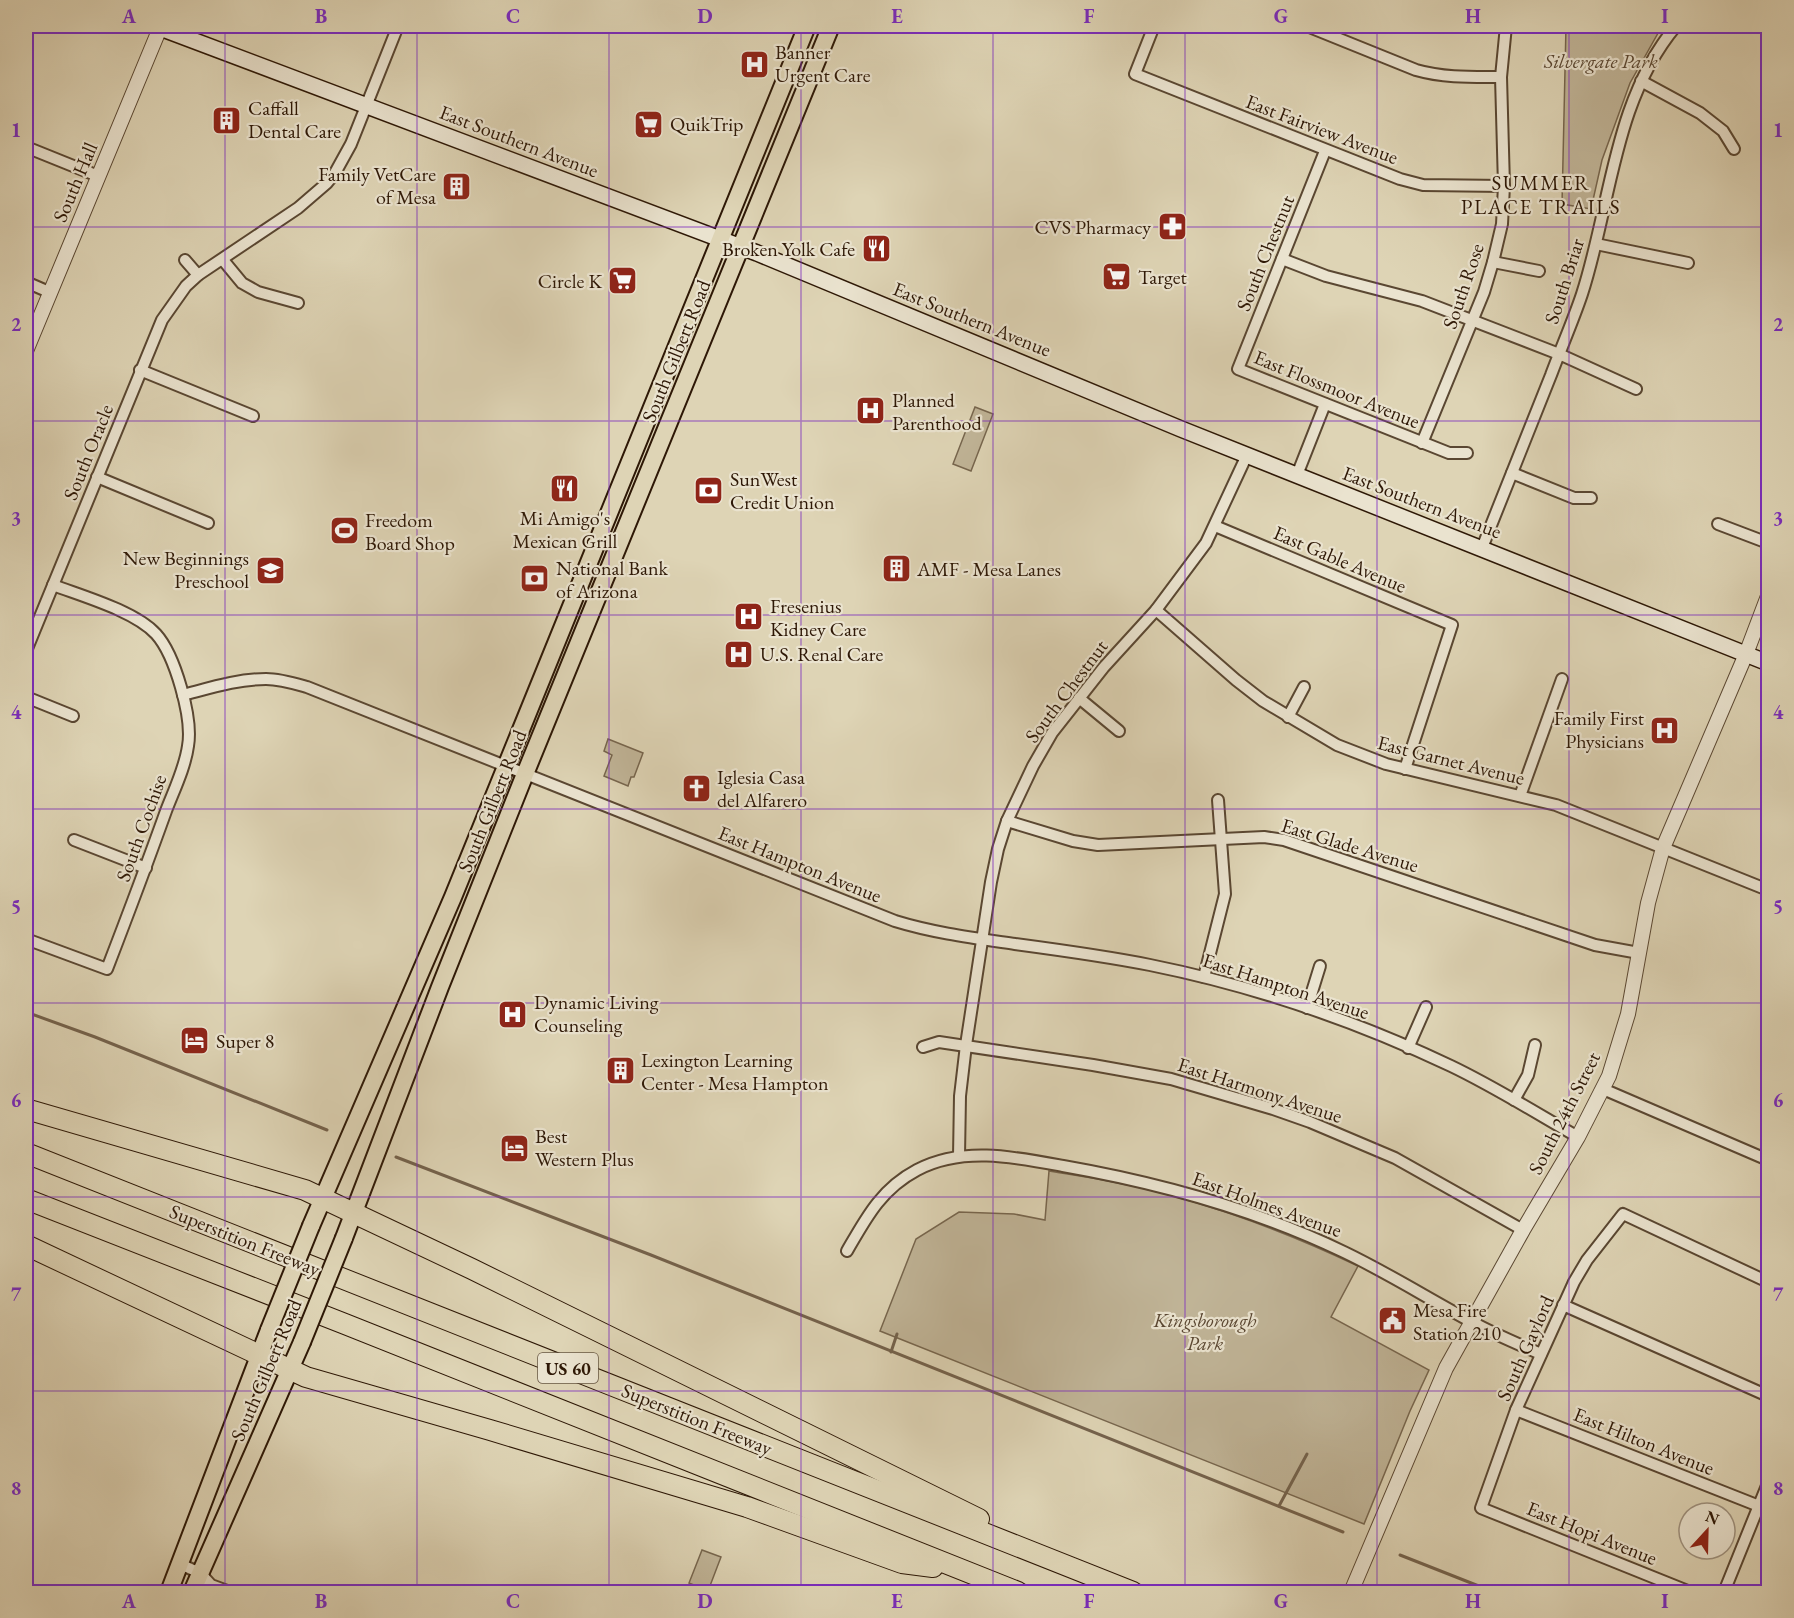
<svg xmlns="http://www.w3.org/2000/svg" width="1794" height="1618" viewBox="0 0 1794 1618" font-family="'EB Garamond',serif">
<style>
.green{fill:#c0b497;stroke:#77664e;stroke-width:1.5}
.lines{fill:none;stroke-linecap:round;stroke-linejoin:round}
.stream{stroke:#74624c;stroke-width:3}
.minor-casing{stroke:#5a4732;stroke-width:14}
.tertiary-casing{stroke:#5a4732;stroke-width:16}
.secondary-casing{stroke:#2e1806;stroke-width:18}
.primary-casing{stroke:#2e1806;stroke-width:20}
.motorway-casing{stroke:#2e1806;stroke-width:22}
.minor{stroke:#eae3cf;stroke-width:10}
.tertiary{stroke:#eae3cf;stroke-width:14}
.secondary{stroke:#eae3cf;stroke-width:15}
.primary{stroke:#ded4b5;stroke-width:16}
.motorway{stroke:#ded4b5;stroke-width:20}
.primary-bridge-casing{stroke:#2e1806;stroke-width:20;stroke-linecap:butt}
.primary-bridge{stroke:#ded4b5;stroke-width:16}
.grid{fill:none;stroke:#7b2cbf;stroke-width:1.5;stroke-opacity:0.55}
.labels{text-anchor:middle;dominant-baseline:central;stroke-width:4.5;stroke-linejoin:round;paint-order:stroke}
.shield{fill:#eae3cf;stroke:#665542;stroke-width:1.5}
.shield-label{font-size:18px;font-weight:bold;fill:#2e1806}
.poi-label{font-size:20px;fill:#2e1806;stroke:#eae3cf;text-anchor:start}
.park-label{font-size:20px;font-style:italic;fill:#5a4732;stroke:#eae3cf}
.street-label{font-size:20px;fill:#2e1806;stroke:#eae3cf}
.neighbourhood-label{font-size:21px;letter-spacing:1.5px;fill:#2e1806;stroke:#eae3cf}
.neatline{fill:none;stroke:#7b2cbf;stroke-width:2}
.grid-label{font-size:20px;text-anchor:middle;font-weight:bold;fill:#7b2cbf}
</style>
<rect width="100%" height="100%" fill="#ded4b5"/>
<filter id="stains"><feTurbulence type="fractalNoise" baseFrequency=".00333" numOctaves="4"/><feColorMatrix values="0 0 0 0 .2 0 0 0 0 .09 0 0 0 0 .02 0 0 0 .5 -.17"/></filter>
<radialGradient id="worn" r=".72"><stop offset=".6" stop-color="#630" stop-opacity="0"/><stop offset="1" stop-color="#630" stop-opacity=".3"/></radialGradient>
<g class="green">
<path d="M1566,26H1662L1630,83L1602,160L1591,209L1562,204Z"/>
<path d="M975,407L993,414L971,471L953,464Z"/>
<path d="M608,739L643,753L634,777H631L628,786L604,776L612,755L604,751Z"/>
<path d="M1049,1171C1071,1175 1092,1177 1113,1182C1196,1198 1282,1230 1358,1266L1331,1317L1429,1370L1410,1411L1364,1524L880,1331L916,1239L959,1212L1014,1214L1045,1220Z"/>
<path d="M702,1550L721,1557L708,1591L689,1583Z"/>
</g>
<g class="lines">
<g class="stream">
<path d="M26,1012L95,1037L327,1130"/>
<path d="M396,1157L651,1255L1343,1532"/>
<path d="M891,1352L897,1334"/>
<path d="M1279,1506L1307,1454"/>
<path d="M1400,1555L1494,1592"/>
</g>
<defs>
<g id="minor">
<path d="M1154,26L1135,74L1400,179L1423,185L1504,186"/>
<path d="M1307,26L1416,70C1444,78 1472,77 1501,77"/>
<path d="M1641,81L1700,113L1723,131L1734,149"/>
<path d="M26,147L98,176"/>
<path d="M1325,151L1238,369L1449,453H1467"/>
<path d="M1596,244L1688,263"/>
<path d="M1282,259L1326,276L1422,301L1559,354L1636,389"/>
<path d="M185,260L198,275"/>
<path d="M223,260L242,283L258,292L298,303"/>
<path d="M1493,262L1539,271"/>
<path d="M26,282L49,292"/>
<path d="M140,370L253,416"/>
<path d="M1422,443L1484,292L1493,262L1502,224L1504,186L1501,77L1506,26"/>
<path d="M1512,473L1574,498H1591"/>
<path d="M1297,475L1325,404"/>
<path d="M97,477L208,523"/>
<path d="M1718,524L1768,543"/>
<path d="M1215,526L1452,625L1405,769"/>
<path d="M1482,548C1505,491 1528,433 1551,375C1561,348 1573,321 1582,294C1611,205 1613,101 1676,26"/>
<path d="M1156,610L1236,680L1263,701L1337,745L1386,764L1556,805L1768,890"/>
<path d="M26,651L162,320L186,286L198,275L298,208L327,183L335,173L351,144L398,26"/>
<path d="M183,695C210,688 238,679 266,679C280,679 293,683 307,687L895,921C934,933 974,938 1015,944C1060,950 1105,956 1150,965C1254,986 1356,1021 1451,1066C1495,1087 1536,1113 1578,1137"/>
<path d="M26,697L73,716"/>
<path d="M1079,698L1119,731"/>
<path d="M1288,717L1304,687"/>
<path d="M1520,796L1562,679"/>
<path d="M1007,821L1073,841L1098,845L1264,837L1284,840L1595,945L1639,953"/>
<path d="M74,840L146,868"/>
<path d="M26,939L107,969C127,917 147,864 166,811C174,790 185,768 188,746C193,718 175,655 156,634C135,611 82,596 53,585"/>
<path d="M1204,977L1225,894L1218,800"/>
<path d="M1307,1008L1320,966"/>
<path d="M923,1047L939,1042L1093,1065L1171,1079L1273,1109L1310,1122L1395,1158L1523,1230"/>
<path d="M1408,1048L1426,1007"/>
<path d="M1603,1089L1768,1160"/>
<path d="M1514,1100L1528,1075L1535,1045"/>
<path d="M959,1156L960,1096L966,1045L991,882L998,849L1007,821L1033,766L1052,733L1104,667L1156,610L1206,543L1247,455"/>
<path d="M847,1251C866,1218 881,1189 917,1170C962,1146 1015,1157 1063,1166C1160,1183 1255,1209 1344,1252C1388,1273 1429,1299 1472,1322C1494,1334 1518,1344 1541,1354"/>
<path d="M1563,1305L1768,1396"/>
<path d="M1516,1410L1759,1506"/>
<path d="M180,1564L200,1573L211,1585L230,1592"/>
<path d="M1690,1592L1481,1508L1516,1410L1574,1282L1587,1260L1623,1214L1768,1282"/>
<path d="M1724,1592L1768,1483"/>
</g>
<g id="tertiary">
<path d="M26,351L160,28"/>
<path d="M1351,1592L1446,1368L1523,1230L1578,1137L1609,1076L1628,1014L1648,903L1663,848L1746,654L1768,596"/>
</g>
<path id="secondary" d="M155,26L757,253L1181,429L1768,663"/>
<g id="primary">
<path d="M311,1226L453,897L807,26"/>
<path d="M344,1238L440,987L525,774L831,26"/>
<path d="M169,1592L269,1330"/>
<path d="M192,1592L302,1342"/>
</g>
<g id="motorway">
<path d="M26,1109L305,1190L472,1269L979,1519"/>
<path d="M26,1153L1133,1592"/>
<path d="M26,1199L345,1324L1018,1592"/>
<path d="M26,1245L306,1377L490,1430L747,1507L902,1563L933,1567"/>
</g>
</defs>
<use href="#minor" class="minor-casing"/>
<use href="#tertiary" class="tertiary-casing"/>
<use href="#secondary" class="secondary-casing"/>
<use href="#primary" class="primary-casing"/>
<use href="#motorway" class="motorway-casing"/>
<use href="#minor" class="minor"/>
<use href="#tertiary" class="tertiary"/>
<use href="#secondary" class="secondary"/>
<use href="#primary" class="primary"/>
<use href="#motorway" class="motorway"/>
<defs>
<g id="primary-bridge">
<path d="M269,1330L311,1226"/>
<path d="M302,1342L344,1238"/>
</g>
</defs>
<use href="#primary-bridge" class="primary-bridge-casing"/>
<use href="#primary-bridge" class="primary-bridge"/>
</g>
<path class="grid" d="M225,26V1592M417,26V1592M609,26V1592M801,26V1592M993,26V1592M1185,26V1592M1377,26V1592M1569,26V1592M26,227H1768M26,421H1768M26,615H1768M26,809H1768M26,1003H1768M26,1197H1768M26,1391H1768"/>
<defs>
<symbol id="hospital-square" viewBox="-11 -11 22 22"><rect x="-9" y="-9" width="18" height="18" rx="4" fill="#8f2418" stroke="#eae3cf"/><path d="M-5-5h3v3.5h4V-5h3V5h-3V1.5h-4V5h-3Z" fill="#fff"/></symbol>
<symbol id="building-square" viewBox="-11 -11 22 22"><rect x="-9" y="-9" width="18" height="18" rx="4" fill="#8f2418" stroke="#eae3cf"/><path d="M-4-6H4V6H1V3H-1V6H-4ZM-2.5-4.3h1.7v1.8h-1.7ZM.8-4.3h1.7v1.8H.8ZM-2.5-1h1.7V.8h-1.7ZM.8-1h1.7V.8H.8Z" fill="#fff"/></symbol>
<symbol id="supermarket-square" viewBox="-11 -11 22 22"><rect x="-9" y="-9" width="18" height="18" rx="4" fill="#8f2418" stroke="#eae3cf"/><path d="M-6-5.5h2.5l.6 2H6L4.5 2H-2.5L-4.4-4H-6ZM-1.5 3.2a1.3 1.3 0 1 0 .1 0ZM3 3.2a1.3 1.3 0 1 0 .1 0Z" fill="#fff"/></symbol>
<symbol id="pharmacy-square" viewBox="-11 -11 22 22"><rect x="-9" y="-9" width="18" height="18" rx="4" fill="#8f2418" stroke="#eae3cf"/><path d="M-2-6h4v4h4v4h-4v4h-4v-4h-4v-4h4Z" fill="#fff"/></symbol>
<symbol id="restaurant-square" viewBox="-11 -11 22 22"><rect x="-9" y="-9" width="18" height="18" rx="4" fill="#8f2418" stroke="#eae3cf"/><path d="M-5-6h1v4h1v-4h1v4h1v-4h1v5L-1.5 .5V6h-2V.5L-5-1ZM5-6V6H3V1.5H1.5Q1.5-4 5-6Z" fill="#fff"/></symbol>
<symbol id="bank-square" viewBox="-11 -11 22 22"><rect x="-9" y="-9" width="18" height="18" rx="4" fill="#8f2418" stroke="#eae3cf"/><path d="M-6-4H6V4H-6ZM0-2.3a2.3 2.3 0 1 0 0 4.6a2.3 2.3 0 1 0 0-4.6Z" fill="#fff"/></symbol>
<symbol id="stadium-square" viewBox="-11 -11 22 22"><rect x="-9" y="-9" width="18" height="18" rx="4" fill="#8f2418" stroke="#eae3cf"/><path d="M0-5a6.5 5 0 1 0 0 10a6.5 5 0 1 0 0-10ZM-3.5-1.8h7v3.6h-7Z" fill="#fff"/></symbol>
<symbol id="school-square" viewBox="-11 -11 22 22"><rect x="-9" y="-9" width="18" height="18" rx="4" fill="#8f2418" stroke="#eae3cf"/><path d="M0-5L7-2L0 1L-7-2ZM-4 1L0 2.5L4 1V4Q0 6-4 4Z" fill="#fff"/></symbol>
<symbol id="church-square" viewBox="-11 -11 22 22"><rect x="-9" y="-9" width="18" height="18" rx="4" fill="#8f2418" stroke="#eae3cf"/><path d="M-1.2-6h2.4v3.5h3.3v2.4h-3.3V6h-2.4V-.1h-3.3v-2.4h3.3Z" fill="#fff"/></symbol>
<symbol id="hotel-square" viewBox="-11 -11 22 22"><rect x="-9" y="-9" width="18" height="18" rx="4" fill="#8f2418" stroke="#eae3cf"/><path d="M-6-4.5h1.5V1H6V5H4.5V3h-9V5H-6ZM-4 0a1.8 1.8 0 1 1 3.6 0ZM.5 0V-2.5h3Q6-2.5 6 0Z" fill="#fff"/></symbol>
<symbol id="civic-square" viewBox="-11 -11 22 22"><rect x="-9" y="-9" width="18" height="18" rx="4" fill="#8f2418" stroke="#eae3cf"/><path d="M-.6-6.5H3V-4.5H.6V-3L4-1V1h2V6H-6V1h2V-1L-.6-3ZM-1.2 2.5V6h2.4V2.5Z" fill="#fff"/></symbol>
</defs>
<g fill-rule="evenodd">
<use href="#hospital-square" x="738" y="48" width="33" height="33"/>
<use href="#building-square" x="210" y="104" width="33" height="33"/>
<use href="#supermarket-square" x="632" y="108" width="33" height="33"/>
<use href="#building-square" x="440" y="170" width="33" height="33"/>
<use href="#pharmacy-square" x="1156" y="210" width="33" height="33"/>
<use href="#restaurant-square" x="860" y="232" width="33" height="33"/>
<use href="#supermarket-square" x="1100" y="260" width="33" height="33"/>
<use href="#supermarket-square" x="606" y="264" width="33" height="33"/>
<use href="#hospital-square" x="854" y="394" width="33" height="33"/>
<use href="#restaurant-square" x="548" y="472" width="33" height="33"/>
<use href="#bank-square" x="692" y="474" width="33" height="33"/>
<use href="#stadium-square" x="328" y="514" width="33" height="33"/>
<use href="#building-square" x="880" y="552" width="33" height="33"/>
<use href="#school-square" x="254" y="554" width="33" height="33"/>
<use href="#bank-square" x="518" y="562" width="33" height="33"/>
<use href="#hospital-square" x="732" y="600" width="33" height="33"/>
<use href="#hospital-square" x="722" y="638" width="33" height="33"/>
<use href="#hospital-square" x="1648" y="714" width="33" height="33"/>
<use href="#church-square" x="680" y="772" width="33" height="33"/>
<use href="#hospital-square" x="496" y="998" width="33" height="33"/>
<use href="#hotel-square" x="178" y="1024" width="33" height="33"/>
<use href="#building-square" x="604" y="1054" width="33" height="33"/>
<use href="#hotel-square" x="498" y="1132" width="33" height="33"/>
<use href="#civic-square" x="1376" y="1304" width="33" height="33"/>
</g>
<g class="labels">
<rect class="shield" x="538" y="1353" width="60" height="30" rx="4.5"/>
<g class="shield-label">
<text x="568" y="1368">US 60</text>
</g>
<g class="poi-label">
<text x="775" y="52">Banner<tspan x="775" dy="23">Urgent Care</tspan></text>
<text x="248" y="108">Caffall<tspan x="248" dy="23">Dental Care</tspan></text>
<text x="670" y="124">QuikTrip</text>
<text x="436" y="174" text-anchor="end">Family VetCare<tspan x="436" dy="23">of Mesa</tspan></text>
<text x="1151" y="227" text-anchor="end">CVS Pharmacy</text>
<text x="855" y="249" text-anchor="end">Broken Yolk Cafe</text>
<text x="1138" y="277">Target</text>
<text x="602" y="281" text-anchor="end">Circle K</text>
<text x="892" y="400">Planned<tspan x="892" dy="23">Parenthood</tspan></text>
<text x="730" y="479">SunWest<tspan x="730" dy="23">Credit Union</tspan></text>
<text x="565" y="518" text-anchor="middle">Mi Amigo's<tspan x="565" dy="23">Mexican Grill</tspan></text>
<text x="365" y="520">Freedom<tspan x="365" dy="23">Board Shop</tspan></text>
<text x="249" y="558" text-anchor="end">New Beginnings<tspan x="249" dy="23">Preschool</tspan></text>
<text x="556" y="568">National Bank<tspan x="556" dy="23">of Arizona</tspan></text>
<text x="917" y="569">AMF - Mesa Lanes</text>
<text x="770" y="606">Fresenius<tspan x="770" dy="23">Kidney Care</tspan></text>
<text x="760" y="654">U.S. Renal Care</text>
<text x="1644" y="718" text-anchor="end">Family First<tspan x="1644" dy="23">Physicians</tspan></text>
<text x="717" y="777">Iglesia Casa<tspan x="717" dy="23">del Alfarero</tspan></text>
<text x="534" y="1002">Dynamic Living<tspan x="534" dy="23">Counseling</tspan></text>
<text x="216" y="1041">Super 8</text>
<text x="641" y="1060">Lexington Learning<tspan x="641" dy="23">Center - Mesa Hampton</tspan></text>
<text x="535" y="1136">Best<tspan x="535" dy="23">Western Plus</tspan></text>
<text x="1413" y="1310">Mesa Fire<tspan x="1413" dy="23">Station 210</tspan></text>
</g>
<g class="park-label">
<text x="1601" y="61">Silvergate Park</text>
<text x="1205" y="1320">Kingsborough<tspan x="1205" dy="23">Park</tspan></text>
</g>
<g class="street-label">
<text transform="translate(1322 129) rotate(21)">East Fairview Avenue</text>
<text transform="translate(519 141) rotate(21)">East Southern Avenue</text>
<text transform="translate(75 182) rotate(-67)">South Hall</text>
<text transform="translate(1265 253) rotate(-68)">South Chestnut</text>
<text transform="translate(1564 281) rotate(-72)">South Briar</text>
<text transform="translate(1463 286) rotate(-71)">South Rose</text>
<text transform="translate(972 319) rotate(22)">East Southern Avenue</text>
<text transform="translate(676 351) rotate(-68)">South Gilbert Road</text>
<text transform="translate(1337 389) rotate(22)">East Flossmoor Avenue</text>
<text transform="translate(88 452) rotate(-68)">South Oracle</text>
<text transform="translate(1422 502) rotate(21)">East Southern Avenue</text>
<text transform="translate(1340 559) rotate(23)">East Gable Avenue</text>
<text transform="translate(1066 691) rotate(-53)">South Chestnut</text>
<text transform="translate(1451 760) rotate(14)">East Garnet Avenue</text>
<text transform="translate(492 801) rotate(-68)">South Gilbert Road</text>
<text transform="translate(141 828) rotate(-70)">South Cochise</text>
<text transform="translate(1350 845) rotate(17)">East Glade Avenue</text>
<text transform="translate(800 864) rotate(22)">East Hampton Avenue</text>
<text transform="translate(1286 986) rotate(18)">East Hampton Avenue</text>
<text transform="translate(1260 1090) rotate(18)">East Harmony Avenue</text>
<text transform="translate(1564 1113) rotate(-63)">South 24th Street</text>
<text transform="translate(1267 1204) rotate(20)">East Holmes Avenue</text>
<text transform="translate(245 1240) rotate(22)">Superstition Freeway</text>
<text transform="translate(1525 1348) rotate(-66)">South Gaylord</text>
<text transform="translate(266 1370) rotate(-67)">South Gilbert Road</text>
<text transform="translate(697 1419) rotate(22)">Superstition Freeway</text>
<text transform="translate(1644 1441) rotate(22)">East Hilton Avenue</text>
<text transform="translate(1592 1533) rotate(22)">East Hopi Avenue</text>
</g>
<g class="neighbourhood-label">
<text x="1541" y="182">SUMMER<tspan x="1541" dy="24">PLACE TRAILS</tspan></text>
</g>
</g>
<rect width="1794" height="1618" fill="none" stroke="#ded4b5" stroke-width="66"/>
<g transform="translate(1707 1531) rotate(22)"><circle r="28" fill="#eae3cf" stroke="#9f927f" stroke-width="1.5"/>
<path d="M0-4.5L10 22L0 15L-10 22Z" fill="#8f2418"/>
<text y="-9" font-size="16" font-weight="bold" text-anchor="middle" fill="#2e1806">N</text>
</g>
<rect x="33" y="33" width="1728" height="1552" class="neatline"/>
<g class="grid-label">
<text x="129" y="23">A</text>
<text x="321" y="23">B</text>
<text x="513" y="23">C</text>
<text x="705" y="23">D</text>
<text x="897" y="23">E</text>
<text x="1089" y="23">F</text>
<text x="1281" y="23">G</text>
<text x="1473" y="23">H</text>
<text x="1665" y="23">I</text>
<text x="16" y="137">1</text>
<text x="1778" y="137">1</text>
<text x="16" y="331">2</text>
<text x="1778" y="331">2</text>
<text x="16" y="525">3</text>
<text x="1778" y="525">3</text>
<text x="16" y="719">4</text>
<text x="1778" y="719">4</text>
<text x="16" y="913">5</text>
<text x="1778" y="913">5</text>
<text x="16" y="1107">6</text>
<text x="1778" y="1107">6</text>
<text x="16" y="1301">7</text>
<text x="1778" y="1301">7</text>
<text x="16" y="1495">8</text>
<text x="1778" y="1495">8</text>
<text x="129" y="1608">A</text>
<text x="321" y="1608">B</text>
<text x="513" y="1608">C</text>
<text x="705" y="1608">D</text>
<text x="897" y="1608">E</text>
<text x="1089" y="1608">F</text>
<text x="1281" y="1608">G</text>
<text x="1473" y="1608">H</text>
<text x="1665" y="1608">I</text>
</g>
<rect width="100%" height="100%" filter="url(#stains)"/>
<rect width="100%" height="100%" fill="url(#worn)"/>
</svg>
